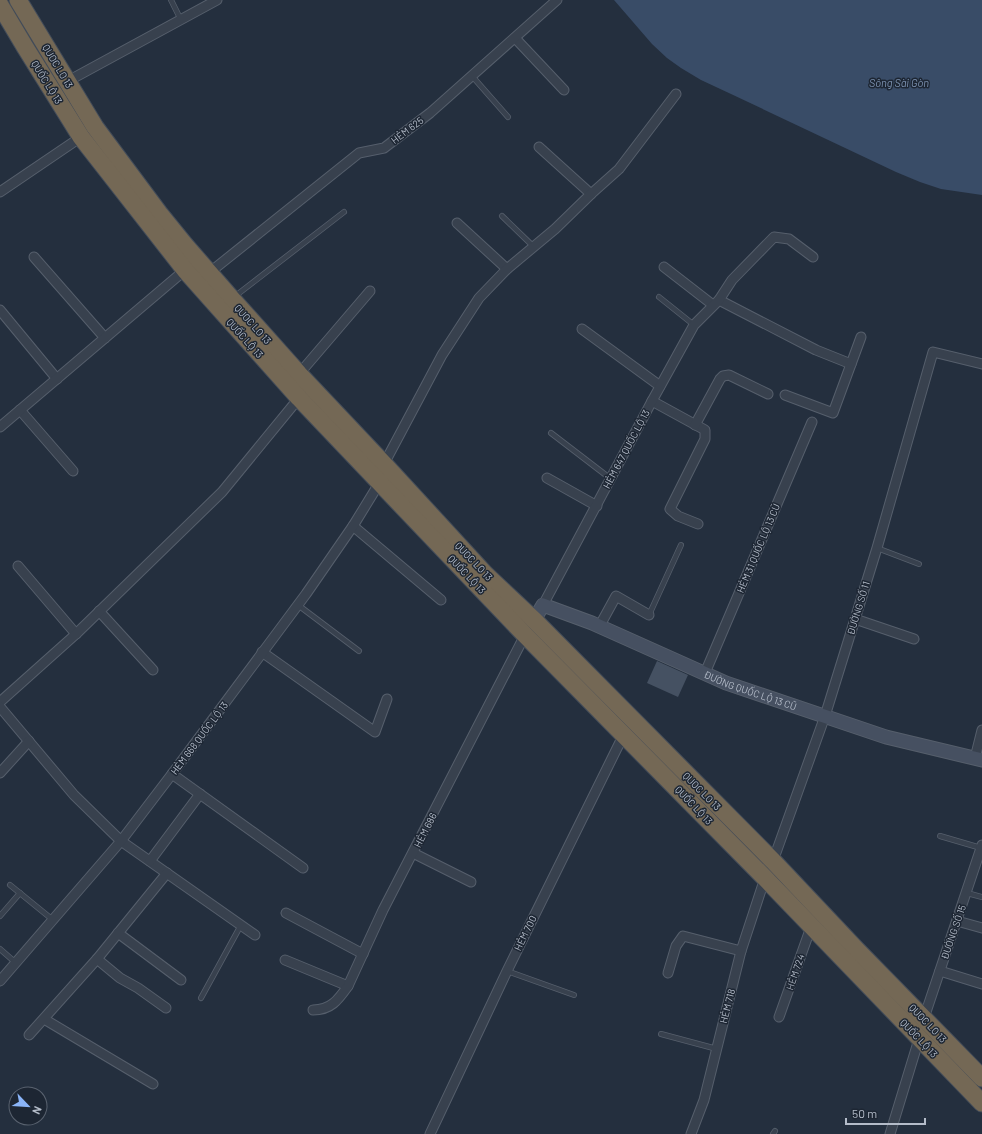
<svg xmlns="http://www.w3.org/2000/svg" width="982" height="1134" viewBox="0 0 982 1134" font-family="Barlow,sans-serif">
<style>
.water{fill:#394c67}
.building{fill:#455162}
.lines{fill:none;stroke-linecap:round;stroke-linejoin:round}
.lane-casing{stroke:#565f6c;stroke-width:6}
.street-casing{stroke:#565f6c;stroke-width:11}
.secondary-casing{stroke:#565f6c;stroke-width:15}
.highway-casing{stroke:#434c59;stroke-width:19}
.lane{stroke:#38414e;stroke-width:4.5}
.street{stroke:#38414e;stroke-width:9}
.secondary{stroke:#465061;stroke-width:13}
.highway{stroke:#746855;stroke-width:17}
.labels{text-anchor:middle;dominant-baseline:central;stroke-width:3;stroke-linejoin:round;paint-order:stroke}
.street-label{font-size:10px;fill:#b4bcc9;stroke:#1d2633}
.water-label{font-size:11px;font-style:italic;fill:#7c92b1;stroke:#1d2633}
</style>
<rect width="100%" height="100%" fill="#242f3e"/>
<path class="water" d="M614,0H982V195L941,189L920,182L896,172L731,94L701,80L681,68L667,58L652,44Z"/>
<path class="building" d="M657,661L688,675L678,697L647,683Z"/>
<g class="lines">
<defs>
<g id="lane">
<path d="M171,0L181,20"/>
<path d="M472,76L508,117"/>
<path d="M502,216L534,247"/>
<path d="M234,297L344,212"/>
<path d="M659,297L694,325"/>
<path d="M551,433L611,479"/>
<path d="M877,548L919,564"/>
<path d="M298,605L359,651"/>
<path d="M649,615L681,545"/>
<path d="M940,836L981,848"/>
<path d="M10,885L53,920"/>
<path d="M967,893L982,897"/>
<path d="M0,916L20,893"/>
<path d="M0,949L16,963"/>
<path d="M507,971L574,995"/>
<path d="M201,998L241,925"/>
<path d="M661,1034L717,1049"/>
<path d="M773,1134L775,1131"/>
</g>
<g id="street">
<path d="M515,38L564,90"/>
<path d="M68,81L217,0"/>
<path d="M539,147L591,194"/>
<path d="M0,192L81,137"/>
<path d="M457,223L507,269"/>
<path d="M34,257L105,338"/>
<path d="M664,267L713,305"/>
<path d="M209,273L359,153L384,148L430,113L557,0"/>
<path d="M719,300L816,350L851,364"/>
<path d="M0,310L57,379"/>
<path d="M582,329L660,386"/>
<path d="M299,374L370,291"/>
<path d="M785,395L833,413L861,337"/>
<path d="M652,401L705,430V439L670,509L678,516L698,524"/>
<path d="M20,410L73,471"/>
<path d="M695,425L720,379L723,376L729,375L768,394"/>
<path d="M0,427L185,270"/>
<path d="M384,464L442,355L479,298L507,269L555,229L591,194L619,169L676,94"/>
<path d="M547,478L597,506"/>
<path d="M353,526L441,600"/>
<path d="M18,566L76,634"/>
<path d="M543,605L652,401L694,325L719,300L732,280L774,237L789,239L813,257"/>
<path d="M99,611L153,670"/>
<path d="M855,619L914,639"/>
<path d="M599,627L616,596L649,615"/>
<path d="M262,652L375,732L387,699"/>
<path d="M705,673L812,422"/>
<path d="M0,702L76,634L222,492L299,398"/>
<path d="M0,707L74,795L121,841L255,935"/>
<path d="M975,758L982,730"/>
<path d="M0,773L29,741"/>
<path d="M172,774L303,868"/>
<path d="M413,853L471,882"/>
<path d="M150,861L200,794"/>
<path d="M773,861L825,716L877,548L933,352L982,364"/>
<path d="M286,913L363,954"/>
<path d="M957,921L982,928"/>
<path d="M118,933L181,980"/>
<path d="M97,959L120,978L138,988L166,1008"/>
<path d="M285,960L348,986"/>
<path d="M940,971L982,984"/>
<path d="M668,973L676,946L683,936L741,951"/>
<path d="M0,981L121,841L172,774L306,594L353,526L380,482"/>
<path d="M313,1010C331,1010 338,1000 348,986L383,910L525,635"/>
<path d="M779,1017L811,927"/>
<path d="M924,1018L982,845"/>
<path d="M44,1019L153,1084"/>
<path d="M29,1035L97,959L167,873"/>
<path d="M430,1134L507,971L624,734"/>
<path d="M691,1134L704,1100L741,951L765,878"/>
<path d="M890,1134L919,1039"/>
</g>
<g id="secondary">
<path id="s1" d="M534,620L543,605L592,623L726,683L886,737L982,760"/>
</g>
<g id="highway">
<path d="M18,0L95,127L159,213L185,245L232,299L299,374L384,464L485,574L534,620L773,861L856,949L982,1078"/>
<path d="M0,5L25,47L81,137L185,270L299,398L525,635L765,878L982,1103"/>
</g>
</defs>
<use href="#lane" class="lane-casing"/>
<use href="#street" class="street-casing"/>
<use href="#secondary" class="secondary-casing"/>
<use href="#highway" class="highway-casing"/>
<use href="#lane" class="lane"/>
<use href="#street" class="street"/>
<use href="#secondary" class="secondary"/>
<use href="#highway" class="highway"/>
</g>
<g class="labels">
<g class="street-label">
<text transform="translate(58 66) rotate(59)">QUOC LO 13</text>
<text transform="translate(47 82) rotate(58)">QUỐC LỘ 13</text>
<text transform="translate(407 130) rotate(-37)">HẺM 625</text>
<text transform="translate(253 324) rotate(48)">QUOC LO 13</text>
<text transform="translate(245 338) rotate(48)">QUỐC LỘ 13</text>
<text transform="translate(626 449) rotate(-62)">HẺM 647 QUỐC LỘ 13</text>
<text transform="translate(758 548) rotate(-67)">HẺM 31 QUỐC LỘ 13 CŨ</text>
<text transform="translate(474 561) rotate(46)">QUOC LO 13</text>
<text transform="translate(467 574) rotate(46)">QUỐC LỘ 13</text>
<text transform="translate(858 608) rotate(-73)">ĐƯỜNG SỐ 11</text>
<text stroke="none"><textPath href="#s1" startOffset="242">ĐƯỜNG QUỐC LỘ 13 CŨ</textPath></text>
<text transform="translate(199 738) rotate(-53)">HẺM 668 QUỐC LỘ 13</text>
<text transform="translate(702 791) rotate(45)">QUOC LO 13</text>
<text transform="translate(694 805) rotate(46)">QUỐC LỘ 13</text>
<text transform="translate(425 830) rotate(-63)">HẺM 686</text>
<text transform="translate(953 932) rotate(-71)">ĐƯỜNG SỐ 15</text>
<text transform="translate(525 933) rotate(-64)">HẺM 700</text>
<text transform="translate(795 972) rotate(-71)">HẺM 724</text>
<text transform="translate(727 1006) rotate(-76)">HẺM 718</text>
<text transform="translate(928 1023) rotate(46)">QUOC LO 13</text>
<text transform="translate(919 1038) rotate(46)">QUỐC LỘ 13</text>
</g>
<g class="water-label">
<text x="899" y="82">Sông Sài Gòn</text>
</g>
</g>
<g transform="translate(28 1106) rotate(115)"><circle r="19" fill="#1d2633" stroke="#59626f"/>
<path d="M0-3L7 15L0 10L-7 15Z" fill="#8ab4f8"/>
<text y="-6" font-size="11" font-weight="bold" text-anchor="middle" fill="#b4bcc9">N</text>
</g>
<path d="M846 1118v6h79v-6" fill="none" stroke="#b4bcc9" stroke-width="2"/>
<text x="852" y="1118" font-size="12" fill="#b4bcc9" stroke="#1d2633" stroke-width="3" paint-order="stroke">50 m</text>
</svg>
